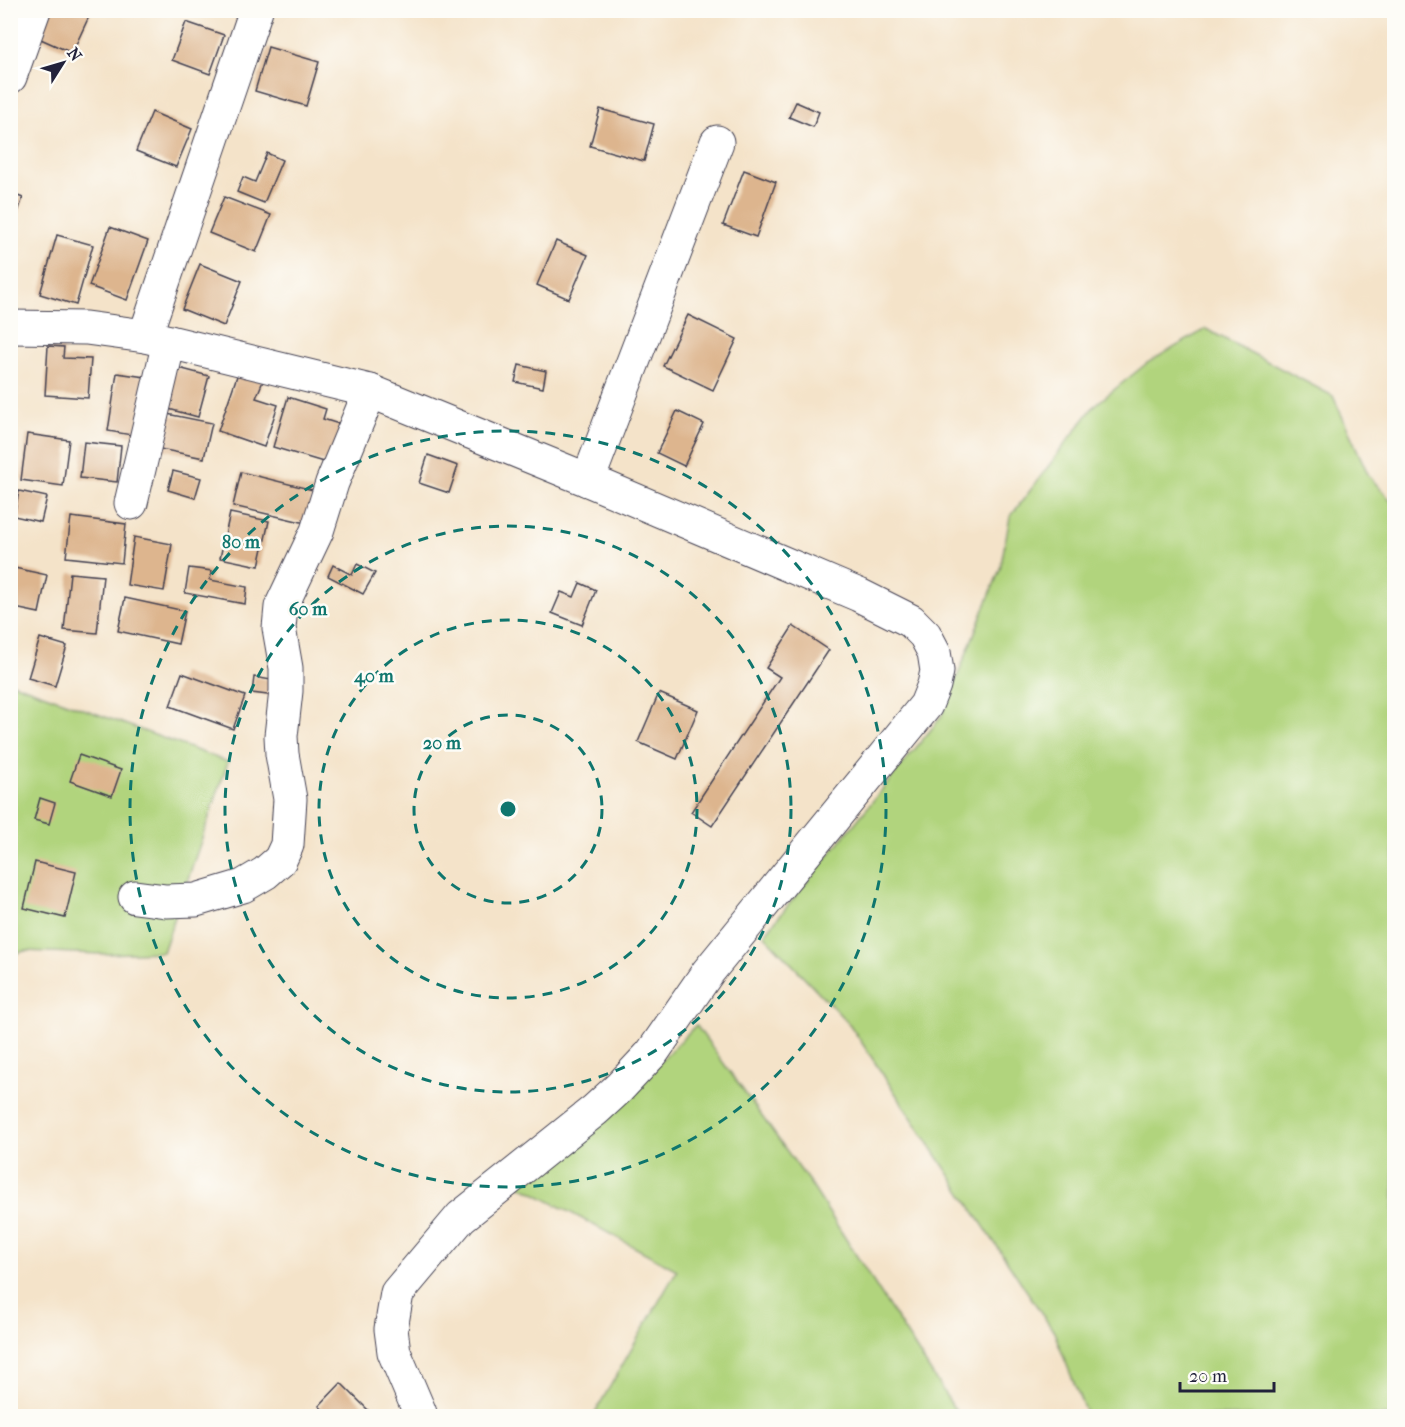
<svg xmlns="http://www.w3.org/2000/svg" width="1405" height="1427" viewBox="0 0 1405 1427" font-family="'IM FELL French Canon',serif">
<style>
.green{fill:#b1d47d;stroke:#6a7b5c;stroke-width:1.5}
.building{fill:#ddb58e}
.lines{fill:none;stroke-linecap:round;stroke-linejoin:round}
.minor-casing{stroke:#423f50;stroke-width:35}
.minor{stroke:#fff;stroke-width:33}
.ring{fill:none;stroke:#0f766e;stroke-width:3;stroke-dasharray:10 8}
.centre{fill:#0f766e;stroke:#fdfcf7;stroke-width:3}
.ring-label{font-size:18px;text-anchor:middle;font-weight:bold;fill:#0f766e;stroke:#fdfcf7;stroke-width:5;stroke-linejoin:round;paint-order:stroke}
</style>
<rect width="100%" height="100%" fill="#fdfcf7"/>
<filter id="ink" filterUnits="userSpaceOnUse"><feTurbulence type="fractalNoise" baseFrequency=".0167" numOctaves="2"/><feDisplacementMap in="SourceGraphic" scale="12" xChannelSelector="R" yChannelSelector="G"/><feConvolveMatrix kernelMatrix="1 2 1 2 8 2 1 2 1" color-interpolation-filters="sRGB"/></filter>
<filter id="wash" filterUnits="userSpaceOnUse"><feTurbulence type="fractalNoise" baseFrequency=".008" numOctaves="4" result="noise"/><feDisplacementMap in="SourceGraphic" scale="24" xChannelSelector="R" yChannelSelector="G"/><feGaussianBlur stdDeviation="1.35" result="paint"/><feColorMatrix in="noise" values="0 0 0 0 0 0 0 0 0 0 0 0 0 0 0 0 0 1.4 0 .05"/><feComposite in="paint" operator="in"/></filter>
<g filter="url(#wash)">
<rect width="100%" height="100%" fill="#f4e3c9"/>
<g class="green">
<path d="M1206,329L1333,396L1369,476L1394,504V1416H1087L1054,1332L850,1025L764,935L941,717L1000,569L1010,517L1094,406L1147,363Z"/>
<path d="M10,682L228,762L163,952L102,954L24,951L11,955Z"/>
<path d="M696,1025L810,1183L959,1416H593L677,1270L510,1180L612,1111Z"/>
</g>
<g id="blocks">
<g class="building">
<path d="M45,10H92L72,53L34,36Z"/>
<path d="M186,22L224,35L210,74L172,60Z"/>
<path d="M268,47L319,62L306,106L255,91Z"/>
<path d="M796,102L819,112L813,127L789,117Z"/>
<path d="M600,109L654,124L644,161L590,146Z"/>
<path d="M152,112L192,129L176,167L136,151Z"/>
<path d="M267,153L282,160L264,203L237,192L243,177L255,182Z"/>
<path d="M744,170L776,182L756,237L723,225Z"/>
<path d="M10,193L23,198L11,231H10Z"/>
<path d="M224,197L271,215L256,252L209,233Z"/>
<path d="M110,227L148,241L127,300L89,286Z"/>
<path d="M57,235L93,245L76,305L40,294Z"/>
<path d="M556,241L588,255L569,299L537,285Z"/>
<path d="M200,264L242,281L224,326L182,309Z"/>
<path d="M688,315L737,339L713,390L663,366Z"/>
<path d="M48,346L64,347L63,358L91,359L88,398L45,395Z"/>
<path d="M519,365L546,371L543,388L515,382Z"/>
<path d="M175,367L209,376L198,417L165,408Z"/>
<path d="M117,373L145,377L137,436L108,431Z"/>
<path d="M238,373L263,381L256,398L278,405L264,447L218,431Z"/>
<path d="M288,397L326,409L323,419L342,425L330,464L273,447Z"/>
<path d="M677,411L704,424L684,466L657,453Z"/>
<path d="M167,414L212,423L204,458L160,449Z"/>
<path d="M27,434L69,440L63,486L21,480Z"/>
<path d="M84,442L121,446L117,482L80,478Z"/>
<path d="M428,455L458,466L449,493L419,483Z"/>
<path d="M173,471L201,478L195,498L168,490Z"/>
<path d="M241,472L313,490L306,523L233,506Z"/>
<path d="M19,491L47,497L41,522L14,516Z"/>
<path d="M230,513L269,521L259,566L220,558Z"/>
<path d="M71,517L126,524L122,563L66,557Z"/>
<path d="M134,537L172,544L164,591L127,585Z"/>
<path d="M357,564L375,573L363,594L328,576L333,565L352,575Z"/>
<path d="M10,567L47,575L39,613L10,607Z"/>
<path d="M189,568L212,571L210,580L247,587L245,604L185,593Z"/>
<path d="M70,573L103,576L97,633L64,630Z"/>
<path d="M580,583L596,590L582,625L552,613L561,592L574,597Z"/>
<path d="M125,598L185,611L178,644L118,631Z"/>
<path d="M793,626L829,650L712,826L691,812L780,677L766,668Z"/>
<path d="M40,638L67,646L55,686L28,678Z"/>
<path d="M182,673L245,696L233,729L170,706Z"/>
<path d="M254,677L277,681L275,696L252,693Z"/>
<path d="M659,693L698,710L677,759L638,742Z"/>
<path d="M79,755L121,770L112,796L70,781Z"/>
<path d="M40,798L55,803L49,824L34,820Z"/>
<path d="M35,862L76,872L65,918L24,908Z"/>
<path d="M341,1383L372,1414L370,1416H330L319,1406Z"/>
</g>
</g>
</g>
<g filter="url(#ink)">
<use href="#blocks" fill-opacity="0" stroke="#423f50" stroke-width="1.5"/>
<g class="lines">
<defs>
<g id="minor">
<path d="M10,77L34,10"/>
<path d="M10,327L86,328L145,336L370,391L588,480L859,595L911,621L925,635L934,652L937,671L934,685L926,705L708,972L652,1053L619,1088L595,1110L461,1217L397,1293L391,1329L394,1352L420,1413L419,1416"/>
<path d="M145,336L256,10"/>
<path d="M588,480L717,142"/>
<path d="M131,503L169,342"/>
<path d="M135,897L166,901L196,900L243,886L265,873L280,860L287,845L290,799L282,754L281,736L286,691V668L279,628L281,607L317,531L332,483L370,391"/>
</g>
</defs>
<use href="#minor" class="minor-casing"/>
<use href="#minor" class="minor"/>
</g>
</g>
<g class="ring">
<circle cx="508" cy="809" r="94"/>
<circle cx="508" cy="809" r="189"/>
<circle cx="508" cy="809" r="283"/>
<circle cx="508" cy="809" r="378"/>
</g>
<circle cx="508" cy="809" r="9" class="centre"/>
<g class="ring-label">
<text x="241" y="548">80 m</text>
<text x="308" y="615">60 m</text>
<text x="374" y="682">40 m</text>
<text x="442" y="749">20 m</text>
</g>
<rect width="1405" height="1427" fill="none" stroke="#fdfcf7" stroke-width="36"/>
<g transform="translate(63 63) rotate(53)" stroke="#fdfcf7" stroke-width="4.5" paint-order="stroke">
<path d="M0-4.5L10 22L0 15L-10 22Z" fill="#22223b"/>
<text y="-9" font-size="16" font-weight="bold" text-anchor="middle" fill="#22223b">N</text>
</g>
<path d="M1180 1382v9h94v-9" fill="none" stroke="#22223b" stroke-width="3"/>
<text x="1189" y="1382" font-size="18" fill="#22223b" stroke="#fdfcf7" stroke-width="4.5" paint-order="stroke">20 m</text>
</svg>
